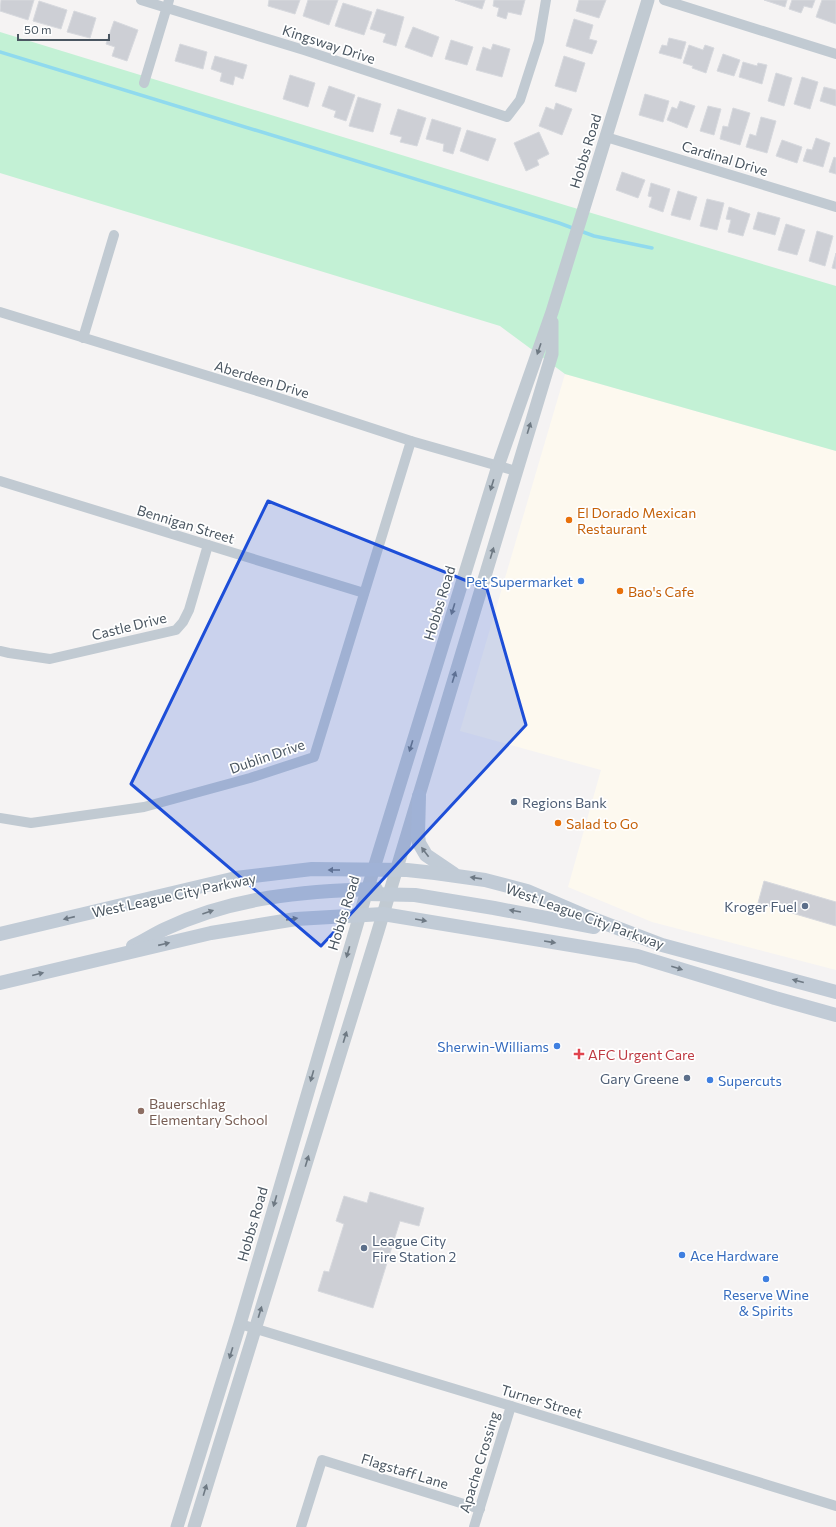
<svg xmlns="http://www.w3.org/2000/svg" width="836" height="1527" viewBox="0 0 836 1527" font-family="Commissioner,sans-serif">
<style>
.commercial{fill:#fdf9ef}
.green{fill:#c3f1d5}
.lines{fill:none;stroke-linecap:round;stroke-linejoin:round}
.stream{stroke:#90daee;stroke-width:3.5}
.building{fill:#cdcfd5;stroke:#d7d9de}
.minor{stroke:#c1cad2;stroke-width:10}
.tertiary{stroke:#c1cad2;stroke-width:13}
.secondary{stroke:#c1cbd6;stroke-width:14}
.oneway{fill:#6e7983}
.oneway2{fill:#6e7984}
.marked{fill:#1d4ed8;fill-opacity:0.2;stroke:#1d4ed8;stroke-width:3;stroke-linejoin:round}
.food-dot{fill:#e8710a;stroke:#fff;stroke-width:1.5}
.shop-dot{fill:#3f7fe0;stroke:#fff;stroke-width:1.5}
.service-dot{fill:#5c6f8a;stroke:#fff;stroke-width:1.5}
.health-dot{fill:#e0444e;stroke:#fff;stroke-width:1.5}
.education-dot{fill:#8d6e63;stroke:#fff;stroke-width:1.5}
.labels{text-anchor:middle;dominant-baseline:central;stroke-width:3.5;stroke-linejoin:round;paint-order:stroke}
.street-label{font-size:14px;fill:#4a5661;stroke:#fff}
.food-label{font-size:14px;fill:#c56008;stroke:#fff;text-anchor:start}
.shop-label{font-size:14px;fill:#366cbe;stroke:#fff;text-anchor:end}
.service-label{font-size:14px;fill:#4e5e75;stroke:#fff;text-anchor:start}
.health-label{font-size:14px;fill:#be3a42;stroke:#fff;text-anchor:start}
.education-label{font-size:14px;fill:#785e54;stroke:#fff;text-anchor:start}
</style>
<rect width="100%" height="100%" fill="#f5f3f3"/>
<path class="commercial" d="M565,374L836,451V970L652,922L568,887L601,770L460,731Z"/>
<path class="green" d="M0,32L568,206L836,286V451L565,374L500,326L0,173Z"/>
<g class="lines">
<path class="stream" d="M0,52L559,223L594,236L652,248"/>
</g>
<g class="building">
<path d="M1,0H34L28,20L0,11Z"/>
<path d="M269,0H300L295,14L268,6Z"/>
<path d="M308,0H338L329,25L303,16Z"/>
<path d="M455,0H485L482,9Z"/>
<path d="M494,0H525L521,15L508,12L506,19L497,16L499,8L493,6Z"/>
<path d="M579,0H606L599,18L576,11Z"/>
<path d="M764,0H787L785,7Z"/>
<path d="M792,0H815L812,8L804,6L801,13L789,9Z"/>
<path d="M822,0H836V24L816,17Z"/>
<path d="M39,1L67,10L61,29L33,21Z"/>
<path d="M343,3L372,12L364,35L335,26Z"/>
<path d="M377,9L404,17L396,46L383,42L386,34L370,29Z"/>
<path d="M74,11L96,18L90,38L67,32Z"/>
<path d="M574,19L593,25L589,39L597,41L592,54L566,46Z"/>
<path d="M114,21L138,30L127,61L112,56L115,47L106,44Z"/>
<path d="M413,27L439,37L432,57L405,47Z"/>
<path d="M669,38L686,42L681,59L659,53L662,45L667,46Z"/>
<path d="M451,40L473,47L467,65L445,59Z"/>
<path d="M180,44L207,52L203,69L175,61Z"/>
<path d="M493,44L510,49L502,77L476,70L483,47L491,50Z"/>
<path d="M689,45L703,50L705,45L714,48L706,73L692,68L693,66L683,63Z"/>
<path d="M723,54L740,60L734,76L717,71Z"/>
<path d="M215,56L247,65L243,79L235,76L233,85L220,81L222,73L211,69Z"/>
<path d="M564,56L585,63L576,92L555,86Z"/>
<path d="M743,62L757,66L758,63L767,65L762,84L739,77Z"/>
<path d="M776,73L792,78L784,106L768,101Z"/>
<path d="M290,75L315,83L308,107L283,99Z"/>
<path d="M802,77L818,82L810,109L794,104Z"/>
<path d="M329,86L355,95L346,121L334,117L336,111L322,106Z"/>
<path d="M824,87L836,90V106L820,101Z"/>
<path d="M645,94L669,101L663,122L639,115Z"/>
<path d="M358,97L381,104L373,132L349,126Z"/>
<path d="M680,101L695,106L687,128L667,120L672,107L677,109Z"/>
<path d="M556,103L572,109L562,135L539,126L546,107L554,110Z"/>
<path d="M708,106L721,109L714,135L700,131Z"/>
<path d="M733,108L750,113L740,145L720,139L723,126L728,127Z"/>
<path d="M398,109L426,118L417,146L400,142L402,137L390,134Z"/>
<path d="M761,117L776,121L767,153L746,147L750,134L756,136Z"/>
<path d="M432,119L461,128L453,154L443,151L444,144L426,139Z"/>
<path d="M467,130L496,139L488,161L460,151Z"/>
<path d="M539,132L549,154L537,160L539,165L526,171L514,143Z"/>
<path d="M816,138L830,143L823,167L803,161L807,149L812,150Z"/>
<path d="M782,140L802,147L797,163L776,156Z"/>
<path d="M834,157L836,158V174L829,172Z"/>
<path d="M622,172L645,180L638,198L616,190Z"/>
<path d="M651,183L670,189L663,212L649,207L652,197L648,196Z"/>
<path d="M678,191L697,197L690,220L671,215Z"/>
<path d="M707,199L724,203L717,230L700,226Z"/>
<path d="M729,207L750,214L743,236L728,232L731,220L726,219Z"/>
<path d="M758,212L780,218L775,235L753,229Z"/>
<path d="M786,224L805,230L797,255L778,250Z"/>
<path d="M817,231L833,236L825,266L809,261Z"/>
<path d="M836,253V269L832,268Z"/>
<path d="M764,881L836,902V926L758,903Z"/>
<path d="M370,1192L424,1208L419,1226L400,1221L373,1308L318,1291L324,1271L329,1272L344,1224L336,1221L344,1196L367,1203Z"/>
</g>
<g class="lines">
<g class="minor">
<path d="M141,0L304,50L507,117L520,100L539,41L546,0"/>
<path d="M664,0L836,54"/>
<path d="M144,83L169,0"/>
<path d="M606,137L836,207"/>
<path d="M0,312L267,394L411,441L516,471"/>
<path d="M83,338L114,235"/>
<path d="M0,481L364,593"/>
<path d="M0,651L9,653L50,659L176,630L183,622L189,610L208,545"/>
<path d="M0,818L31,823L144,807L250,778L314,757L411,441"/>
<path d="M240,1324L511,1406L836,1506"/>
<path d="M301,1527L322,1460L480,1509"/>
<path d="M474,1527L511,1406"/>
</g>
<g class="tertiary">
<path d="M177,1527L240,1324L366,894L498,466L552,312L648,0"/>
<path d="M194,1527L378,931L552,354V322"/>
</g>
<g class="secondary">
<path d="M419,796L418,835L419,843L426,855L454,874"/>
<path d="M366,894L415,895L494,908L594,927"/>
<path d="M0,934L236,878L312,869L407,870L435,873L485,880L527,891L583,915L662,945L836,992"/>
<path d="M133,946C144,941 154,934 165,929C233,897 303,891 376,889"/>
<path d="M0,983L211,933L296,919L383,914L637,956L775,998L836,1015"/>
</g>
</g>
<defs><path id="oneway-solid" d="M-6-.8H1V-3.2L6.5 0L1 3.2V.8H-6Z"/></defs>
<g class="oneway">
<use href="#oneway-solid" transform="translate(539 349) rotate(109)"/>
<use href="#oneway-solid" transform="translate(529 428) rotate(-73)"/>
<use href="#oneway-solid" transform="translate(492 485) rotate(107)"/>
<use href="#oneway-solid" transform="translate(492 553) rotate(-73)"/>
<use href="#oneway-solid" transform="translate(453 609) rotate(107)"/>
<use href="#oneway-solid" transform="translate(454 677) rotate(-73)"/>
<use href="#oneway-solid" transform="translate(411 746) rotate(107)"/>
<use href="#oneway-solid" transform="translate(348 952) rotate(106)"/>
<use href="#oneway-solid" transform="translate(345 1037) rotate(-73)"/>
<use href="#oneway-solid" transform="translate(312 1076) rotate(106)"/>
<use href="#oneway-solid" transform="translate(307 1161) rotate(-73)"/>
<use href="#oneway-solid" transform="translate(275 1201) rotate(106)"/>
<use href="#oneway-solid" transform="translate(260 1312) rotate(-73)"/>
<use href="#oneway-solid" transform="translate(231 1353) rotate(107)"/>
<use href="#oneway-solid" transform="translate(205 1490) rotate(-73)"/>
</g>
<g class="oneway2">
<use href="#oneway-solid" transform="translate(425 852) rotate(-127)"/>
<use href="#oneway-solid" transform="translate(334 870) rotate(-180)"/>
<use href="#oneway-solid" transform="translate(476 878) rotate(-172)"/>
<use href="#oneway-solid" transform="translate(515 911) rotate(-170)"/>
<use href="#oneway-solid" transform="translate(208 912) rotate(-19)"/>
<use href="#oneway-solid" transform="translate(69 918) rotate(167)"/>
<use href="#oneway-solid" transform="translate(292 919) rotate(-8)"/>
<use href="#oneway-solid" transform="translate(421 920) rotate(10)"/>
<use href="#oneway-solid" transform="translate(550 942) rotate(9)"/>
<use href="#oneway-solid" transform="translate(164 944) rotate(-13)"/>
<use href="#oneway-solid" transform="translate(677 968) rotate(17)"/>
<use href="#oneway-solid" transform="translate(38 974) rotate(-14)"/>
<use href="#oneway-solid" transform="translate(798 981) rotate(-165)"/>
</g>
<path class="marked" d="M268,501L487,589L526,725L321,946L131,784Z"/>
<g class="food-dot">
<circle cx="569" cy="520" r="4"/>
<circle cx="620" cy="591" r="4"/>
<circle cx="558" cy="823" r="4"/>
</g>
<g class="shop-dot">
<circle cx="581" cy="581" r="4"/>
<circle cx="557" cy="1046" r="4"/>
<circle cx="710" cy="1080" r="4"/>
<circle cx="682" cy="1255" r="4"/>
<circle cx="766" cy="1279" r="4"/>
</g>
<g class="service-dot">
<circle cx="514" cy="802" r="4"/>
<circle cx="805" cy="906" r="4"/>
<circle cx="687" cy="1078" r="4"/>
<circle cx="364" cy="1248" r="4"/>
</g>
<path class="health-dot" d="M577 1048h4v4h4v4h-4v4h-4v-4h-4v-4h4z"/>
<circle class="education-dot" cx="141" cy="1111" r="4"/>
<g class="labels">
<g class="street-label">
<text transform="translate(329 44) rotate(18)">Kingsway Drive</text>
<text transform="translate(585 151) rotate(-73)">Hobbs Road</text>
<text transform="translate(725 158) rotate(17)">Cardinal Drive</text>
<text transform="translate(262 379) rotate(17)">Aberdeen Drive</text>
<text transform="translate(186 524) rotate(17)">Bennigan Street</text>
<text transform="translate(439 603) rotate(-73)">Hobbs Road</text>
<text transform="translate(129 626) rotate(-14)">Castle Drive</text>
<text transform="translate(267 756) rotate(-19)">Dublin Drive</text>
<text transform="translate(174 895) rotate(-12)">West League City Parkway</text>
<text transform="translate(343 913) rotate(-73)">Hobbs Road</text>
<text transform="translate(585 916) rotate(20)">West League City Parkway</text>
<text transform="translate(252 1224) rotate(-74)">Hobbs Road</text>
<text transform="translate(542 1401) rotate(17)">Turner Street</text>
<text transform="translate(479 1462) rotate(-73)">Apache Crossing</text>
<text transform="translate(405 1471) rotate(17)">Flagstaff Lane</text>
</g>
<g class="food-label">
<text x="577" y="512">El Dorado Mexican<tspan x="577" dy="16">Restaurant</tspan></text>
<text x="628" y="591">Bao's Cafe</text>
<text x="566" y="823">Salad to Go</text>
</g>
<g class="shop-label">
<text x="573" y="581">Pet Supermarket</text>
<text x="549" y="1046">Sherwin-Williams</text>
<text x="718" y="1080" text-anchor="start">Supercuts</text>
<text x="690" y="1255" text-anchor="start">Ace Hardware</text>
<text x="766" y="1294" text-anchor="middle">Reserve Wine<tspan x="766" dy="16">&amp; Spirits</tspan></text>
</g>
<g class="service-label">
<text x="522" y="802">Regions Bank</text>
<text x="797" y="906" text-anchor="end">Kroger Fuel</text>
<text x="679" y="1078" text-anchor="end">Gary Greene</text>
<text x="372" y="1240">League City<tspan x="372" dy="16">Fire Station 2</tspan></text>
</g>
<g class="health-label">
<text x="588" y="1054">AFC Urgent Care</text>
</g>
<g class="education-label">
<text x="149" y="1103">Bauerschlag<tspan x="149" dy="16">Elementary School</tspan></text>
</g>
</g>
<path d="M18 34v6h91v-6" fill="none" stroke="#4a5661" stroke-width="2"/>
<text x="24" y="34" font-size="12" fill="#4a5661" stroke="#ffffff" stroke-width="3" paint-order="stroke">50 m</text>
</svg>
